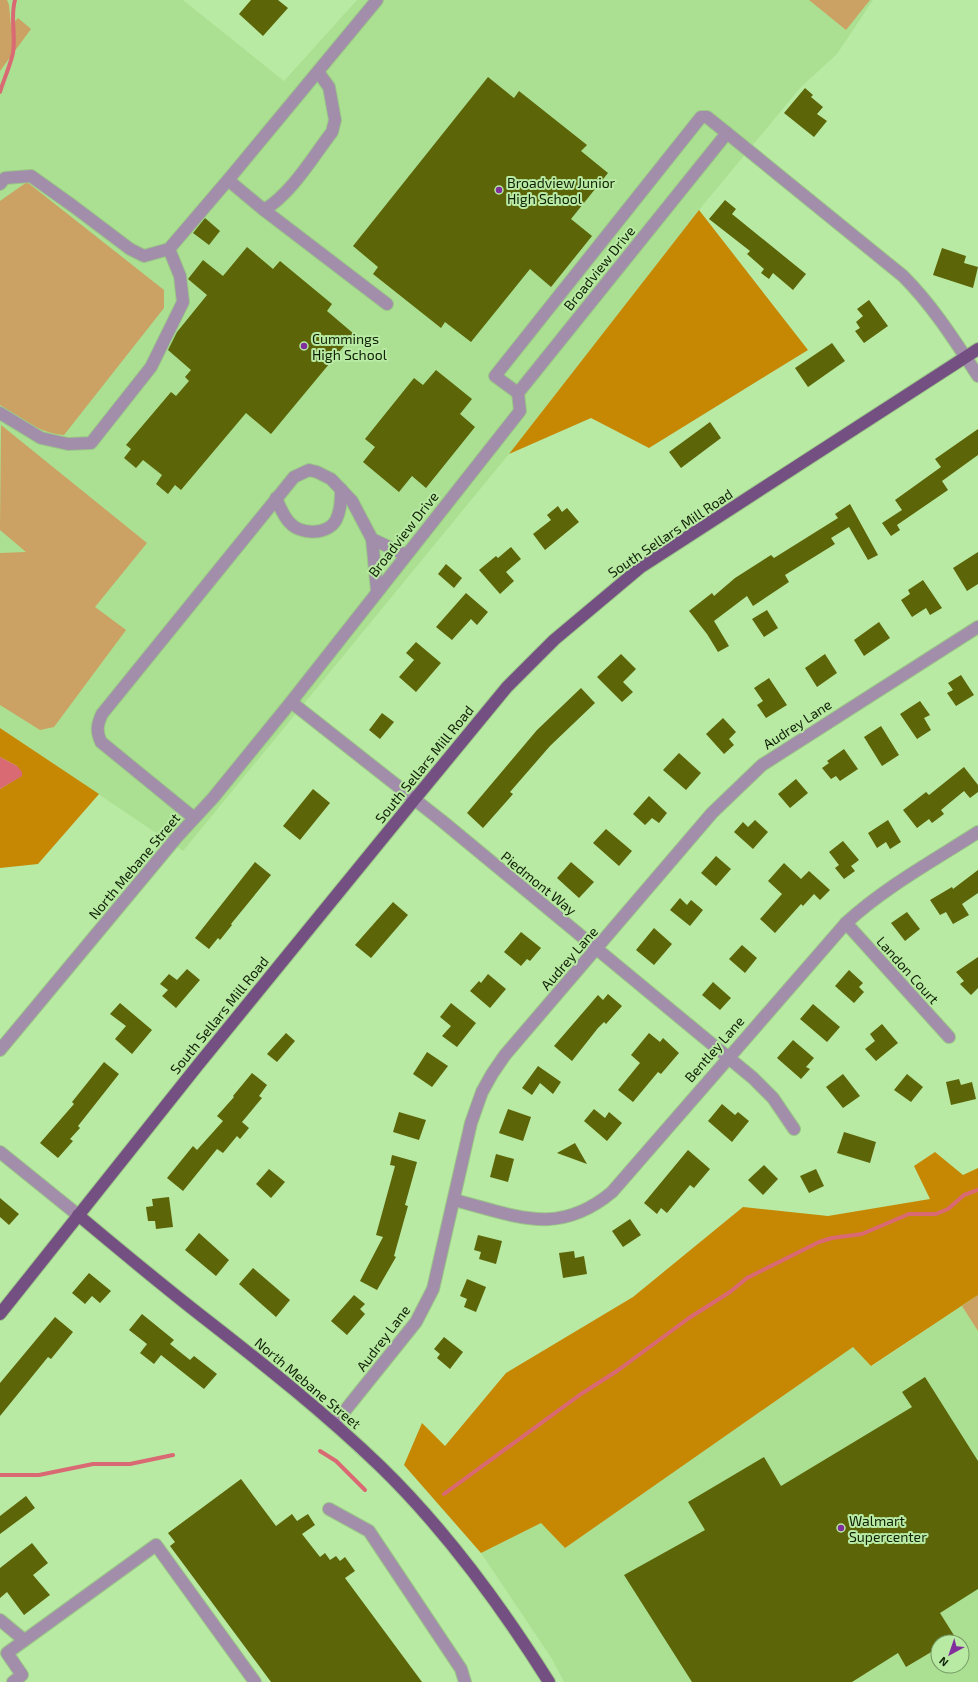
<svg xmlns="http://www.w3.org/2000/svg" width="978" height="1682" viewBox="0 0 978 1682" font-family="'Exo 2',sans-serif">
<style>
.built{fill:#abe092;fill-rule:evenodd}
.green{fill:#cba164}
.forest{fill:#c68703}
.water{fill:#d96a74}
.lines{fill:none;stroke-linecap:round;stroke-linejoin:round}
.stream{stroke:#d96a74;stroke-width:4}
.building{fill:#5c6508}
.minor-casing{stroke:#9bc687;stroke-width:14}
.major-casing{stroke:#9bc687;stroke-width:14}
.minor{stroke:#a28eab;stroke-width:12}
.major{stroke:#744f82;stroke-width:12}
.poi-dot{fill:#822f9e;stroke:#b9eaa3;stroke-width:1.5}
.labels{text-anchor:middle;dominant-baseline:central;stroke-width:4;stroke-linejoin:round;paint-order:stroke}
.poi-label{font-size:14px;fill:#102106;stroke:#b9eaa3;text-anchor:start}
.street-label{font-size:14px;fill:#102106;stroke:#b9eaa3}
</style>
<rect width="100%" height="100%" fill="#b9eaa3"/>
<g class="built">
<path d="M0,0H183L284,81L357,0H873L837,54L801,87L699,210L509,454L183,851L0,728Z"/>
<path d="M978,1295V1682H564L552,1659L481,1553L541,1523L565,1548L853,1347L872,1366ZM938,1642H962V1666H938Z"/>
</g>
<g class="green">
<path d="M0,0H7L9,5L11,26L18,18L31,29L0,71Z"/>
<path d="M809,0H870L846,30Z"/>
<path d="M27,182L164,290V308L64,435C40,433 19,419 0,405V201Z"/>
<path d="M1,425L147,543L95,607L126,630L54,727L40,730L0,705V553L26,552L0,530Z"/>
<path d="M978,1295V1331L962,1306Z"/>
</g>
<g class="forest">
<path d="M699,210L808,350L649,448L591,418L509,454Z"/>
<path d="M0,728L99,794L38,864L0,868V789L21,776L17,766L0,757Z"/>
<path d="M935,1152L963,1175L978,1168V1295L871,1366L853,1347L565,1548L541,1523L481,1553L404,1465L422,1423L445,1446L506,1373L633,1297L743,1207L828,1216L930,1199L914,1166Z"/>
</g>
<path class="water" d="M0,757L17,766L22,772V776L0,789Z"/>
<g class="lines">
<g class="stream">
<path d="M0,92C4,79 10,66 13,53C16,35 10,17 15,0"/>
<path d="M320,1451L336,1461L365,1490"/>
<path d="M0,1475H39L93,1464H130L173,1455"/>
<path d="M444,1494L581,1394L617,1371L689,1318L730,1292L747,1278L819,1242L832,1238L862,1234L909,1214H936L948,1209L964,1195L978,1190"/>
</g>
</g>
<g class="building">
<path d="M251,0H278L288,8L263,36L239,14Z"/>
<path d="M488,77L514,98L519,91L587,145L581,151L608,173L571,219L592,236L551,287L530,269L471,342L445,322L441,328L373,274L378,267L353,246Z"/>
<path d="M805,88L813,95L811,97L823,107L817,114L827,121L814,137L784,113Z"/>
<path d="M725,200L736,209L732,214L806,274L793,290L773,273L769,279L761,273L764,269L747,254L750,251L709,219Z"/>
<path d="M205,218L220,231L209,245L193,233Z"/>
<path d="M247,247L273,269L280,261L332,304L327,311L354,334L271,434L246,413L181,490L175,485L168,494L156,484L162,475L143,460L136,468L124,458L131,449L126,445L171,392L176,396L189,381L185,377L191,370L168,350L177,332L207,295L188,279L203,260L223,276Z"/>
<path d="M942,248L966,256L964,263L978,267L973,288L933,275Z"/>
<path d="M869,300L888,326L864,343L855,331L860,328L856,322L863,316L857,309Z"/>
<path d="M832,343L845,361L808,387L795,368Z"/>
<path d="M436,370L472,399L460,414L475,427L426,488L412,476L399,492L363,462L375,447L365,439L414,378L423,385Z"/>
<path d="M710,422L721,438L681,468L669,452Z"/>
<path d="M978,429V455L942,481L948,490L897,525L900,530L891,536L882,523L902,510L895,500L941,467L935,459Z"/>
<path d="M850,504L878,555L868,560L849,527L831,538L835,544L785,575L789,582L753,606L747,596L714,621L729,646L718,652L707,634L689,611L712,593L714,596L735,578L771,555L774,558L838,518L835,514Z"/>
<path d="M558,506L562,512L567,508L579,522L545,550L533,534L551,520L547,515Z"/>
<path d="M511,547L521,559L506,572L514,581L500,594L479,570L496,556L498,558Z"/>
<path d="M978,552V584L967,591L953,568Z"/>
<path d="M446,564L462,578L454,588L438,574Z"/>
<path d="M923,580L942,608L930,615L926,608L912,617L901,600L910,594L908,590Z"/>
<path d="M466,593L488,612L477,625L471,619L452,640L436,627Z"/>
<path d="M767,610L778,628L764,637L752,619Z"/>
<path d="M879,622L890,638L864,656L854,640Z"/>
<path d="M416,642L441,663L416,692L399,677L414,660L406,653Z"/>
<path d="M621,654L636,669L623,682L633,692L622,702L597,677Z"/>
<path d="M825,654L837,673L817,687L805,668Z"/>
<path d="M961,675L974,695L956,706L947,693L953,690L948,683Z"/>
<path d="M769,678L787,705L766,718L757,705L763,701L754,688Z"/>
<path d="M581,688L595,703L550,746L510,792L513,794L483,828L467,813L537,730Z"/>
<path d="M920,701L930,715L924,718L931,730L917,739L900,714Z"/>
<path d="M382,713L394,722L380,739L369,730Z"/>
<path d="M723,718L736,732L729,739L734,745L724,754L706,734Z"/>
<path d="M881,726L899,755L882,766L864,737Z"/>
<path d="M844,749L858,769L840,781L836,776L831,779L822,768L829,763L827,761Z"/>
<path d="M679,753L701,773L686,790L663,770Z"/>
<path d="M964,767L978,785V792L970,798L964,791L941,810L944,814L932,823L929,819L917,828L903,810L926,792L929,795Z"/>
<path d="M796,779L808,793L790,808L778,794Z"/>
<path d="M313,789L330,803L300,840L283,826Z"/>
<path d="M649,796L667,813L659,823L652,818L645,825L633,814Z"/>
<path d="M755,820L768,832L753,849L734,832L743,822L748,827Z"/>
<path d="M888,820L901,842L890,849L886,842L877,848L868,833Z"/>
<path d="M606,829L632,851L619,866L593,843Z"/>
<path d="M843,841L859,860L851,866L855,871L844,879L835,868L839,865L829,852Z"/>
<path d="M716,856L731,869L716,886L701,873Z"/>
<path d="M255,862L271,875L231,924L232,925L220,940L218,938L209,949L195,938Z"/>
<path d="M571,862L594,882L579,898L557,878Z"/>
<path d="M784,863L801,879L809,871L830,890L820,900L814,894L803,906L801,904L775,933L760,919L782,894L768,881Z"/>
<path d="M978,870V893L962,904L969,915L953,924L946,912L940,915L930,900L952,887L953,889Z"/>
<path d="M680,898L687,905L691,900L703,910L690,926L670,910Z"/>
<path d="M393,902L408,915L371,958L355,945Z"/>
<path d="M907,912L920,929L905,941L891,923Z"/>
<path d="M654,928L672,944L654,965L636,950Z"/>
<path d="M521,932L541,948L530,961L527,959L521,966L504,952Z"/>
<path d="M742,945L757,958L745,973L729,959Z"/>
<path d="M978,957V988L971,995L960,984L964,981L956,972Z"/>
<path d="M187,969L200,980L176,1008L162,996L168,990L160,984L169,974L177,980Z"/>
<path d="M849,970L863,983L859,987L864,992L854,1003L835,986Z"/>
<path d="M488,974L506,989L490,1008L470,991L479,981L481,983Z"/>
<path d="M713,982L731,998L720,1010L702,995Z"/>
<path d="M608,994L622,1006L606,1024L604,1022L598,1028L572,1061L554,1046L598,995L603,1000Z"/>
<path d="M120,1003L152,1030L132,1054L115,1039L126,1026L110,1014Z"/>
<path d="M451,1003L476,1023L457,1047L442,1036L451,1026L440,1017Z"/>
<path d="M813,1004L840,1027L827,1042L800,1019Z"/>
<path d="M882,1024L898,1043L876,1061L865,1049L875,1041L870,1034Z"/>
<path d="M286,1033L295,1041L277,1062L267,1054Z"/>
<path d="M649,1033L660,1042L663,1038L679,1053L661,1074L658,1072L633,1102L618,1090L640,1063L631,1055Z"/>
<path d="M793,1040L814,1058L806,1067L810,1069L801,1079L777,1058Z"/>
<path d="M427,1052L448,1066L432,1087L413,1074Z"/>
<path d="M104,1062L119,1074L78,1126L80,1128L70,1139L73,1141L58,1158L40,1143L74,1104L72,1102Z"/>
<path d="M538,1066L561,1082L553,1094L540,1083L532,1095L522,1088Z"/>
<path d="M252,1073L267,1085L259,1096L262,1098L242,1122L249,1128L240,1139L237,1136L223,1153L217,1149L183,1191L167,1178L193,1146L197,1150L223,1121L217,1116L234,1097L233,1096Z"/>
<path d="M843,1074L860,1096L843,1108L826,1087Z"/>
<path d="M907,1074L923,1087L911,1102L894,1090Z"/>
<path d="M959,1079L961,1085L972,1082L976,1099L951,1105L946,1082Z"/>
<path d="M722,1104L735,1115L738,1112L749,1121L732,1142L708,1121Z"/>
<path d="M508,1109L531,1117L523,1141L499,1133Z"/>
<path d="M594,1109L605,1118L609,1112L622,1123L607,1141L584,1121Z"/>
<path d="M399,1112L426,1120L419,1140L393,1132Z"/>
<path d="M844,1132L876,1142L870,1163L837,1153Z"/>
<path d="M575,1143L587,1164L557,1153Z"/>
<path d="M688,1150L710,1169L694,1188L690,1185L667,1213L661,1208L657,1214L644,1203Z"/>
<path d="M496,1154L514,1159L508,1182L490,1177Z"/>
<path d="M392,1155L417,1162L405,1205L408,1206L394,1256L396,1257L377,1290L360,1281L383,1237L376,1235L395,1166L390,1165Z"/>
<path d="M764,1165L778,1179L763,1195L748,1180Z"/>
<path d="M269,1169L285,1182L271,1198L256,1184Z"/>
<path d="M816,1169L824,1186L809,1193L800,1176Z"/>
<path d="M169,1197L173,1227L156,1229L155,1221H148L146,1207L153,1206L152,1199Z"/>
<path d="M0,1198L19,1214L9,1225L0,1217Z"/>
<path d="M630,1219L641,1235L623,1247L612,1231Z"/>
<path d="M199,1233L229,1260L216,1276L185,1250Z"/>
<path d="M478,1235L502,1241L496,1264L479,1259L481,1252L474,1250Z"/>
<path d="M574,1251L575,1258L584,1256L587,1274L563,1278L559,1253Z"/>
<path d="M253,1268L290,1300L276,1317L239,1284Z"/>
<path d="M89,1273L111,1291L100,1303L92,1296L85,1304L72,1293Z"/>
<path d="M467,1279L486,1287L476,1312L464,1307L467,1299L460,1296Z"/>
<path d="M354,1295L365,1304L360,1309L365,1314L347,1335L331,1321Z"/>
<path d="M142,1314L174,1340L170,1344L190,1360L194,1356L217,1374L204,1389L161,1355L154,1364L140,1353L147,1344L129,1330Z"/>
<path d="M55,1317L73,1332L51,1359L48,1357L0,1416V1383Z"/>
<path d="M444,1337L463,1352L450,1369L437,1358L440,1354L434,1349Z"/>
<path d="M925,1377L978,1461V1589L940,1613L955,1637L947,1642H938V1648L906,1667L898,1653L852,1682H692L624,1575L705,1530L688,1502L764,1457L781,1486L912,1407L902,1392Z"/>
<path d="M241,1479L276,1526L292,1514L297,1521L308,1514L315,1525L302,1534L320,1557L325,1553L330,1560L336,1556L340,1561L345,1557L355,1571L345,1578L422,1682H271L170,1546L175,1542L168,1533Z"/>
<path d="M26,1496L35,1508L0,1534V1516Z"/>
<path d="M32,1543L48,1563L33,1575L50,1595L24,1615L7,1592L0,1598V1568Z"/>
</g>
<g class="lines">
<defs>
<g id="minor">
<path d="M228,180L264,210L387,304"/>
<path d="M0,184L5,178L31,176L73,206L130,249L144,256L169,249L228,180L377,0"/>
<path d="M264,210C292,193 312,158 332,132L335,120L329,87L318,72"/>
<path d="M518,393L495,376L701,117H707L727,133"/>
<path d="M0,413L41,438L68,444L91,443L151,367L183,302L180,276L169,249"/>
<path d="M276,498C280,507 283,516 290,523C301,535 328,535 336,520C341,510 341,499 341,489"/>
<path d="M372,539L406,555"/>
<path d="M291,702L442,821L753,1078L773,1098L794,1129"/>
<path d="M194,818L101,742C96,731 97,725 102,714L294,477L309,470L317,472L331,479L352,501L372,539L377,591"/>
<path d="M846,923L949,1037"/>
<path d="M0,1050L177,837L213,798L291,702L520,411L518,393L727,133L903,276C933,306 955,341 978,376"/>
<path d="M0,1152L78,1215"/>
<path d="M454,1200C515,1215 557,1238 612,1192L846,923C885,887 933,861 978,832"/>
<path d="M335,1423L416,1322L433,1289L471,1123L482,1092L492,1074L505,1055L712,813L762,765L978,627"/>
<path d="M329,1509L369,1531L461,1669L465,1682"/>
<path d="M0,1620L24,1640"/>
<path d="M13,1682L22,1675L7,1653L156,1545L255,1682"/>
</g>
<g id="major">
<path d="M78,1215C121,1251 164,1287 208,1321C267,1367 326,1414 380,1466C446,1530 500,1604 549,1682"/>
<path d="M0,1314L198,1065L414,800L507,687L554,640L641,567L978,349"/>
</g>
</defs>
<use href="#minor" class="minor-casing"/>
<use href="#major" class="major-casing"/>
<use href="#minor" class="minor"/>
<use href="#major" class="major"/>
</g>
<g class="poi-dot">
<circle cx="499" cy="190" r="4"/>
<circle cx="304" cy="346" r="4"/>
<circle cx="841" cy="1528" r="4"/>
</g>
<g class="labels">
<g class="poi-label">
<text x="507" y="182">Broadview Junior<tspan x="507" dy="16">High School</tspan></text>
<text x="312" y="338">Cummings<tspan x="312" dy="16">High School</tspan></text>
<text x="849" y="1520">Walmart<tspan x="849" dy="16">Supercenter</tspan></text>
</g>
<g class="street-label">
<text transform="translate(599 268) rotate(-51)">Broadview Drive</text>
<text transform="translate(670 533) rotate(-34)">South Sellars Mill Road</text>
<text transform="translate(403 534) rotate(-52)">Broadview Drive</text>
<text transform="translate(797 724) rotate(-33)">Audrey Lane</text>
<text transform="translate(424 764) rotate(-51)">South Sellars Mill Road</text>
<text transform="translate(134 866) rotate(-50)">North Mebane Street</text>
<text transform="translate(539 883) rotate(39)">Piedmont Way</text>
<text transform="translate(569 958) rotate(-49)">Audrey Lane</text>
<text transform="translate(908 970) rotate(48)">Landon Court</text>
<text transform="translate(219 1015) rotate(-51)">South Sellars Mill Road</text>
<text transform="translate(714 1049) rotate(-49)">Bentley Lane</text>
<text transform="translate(383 1338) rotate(-53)">Audrey Lane</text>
<text transform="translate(308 1383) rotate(40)">North Mebane Street</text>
</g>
</g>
<g transform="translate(950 1654) rotate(220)"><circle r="19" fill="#b9eaa3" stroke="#759a64"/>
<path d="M0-3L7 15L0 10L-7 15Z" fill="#822f9e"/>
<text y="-6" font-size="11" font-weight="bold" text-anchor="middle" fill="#102106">N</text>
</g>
</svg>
